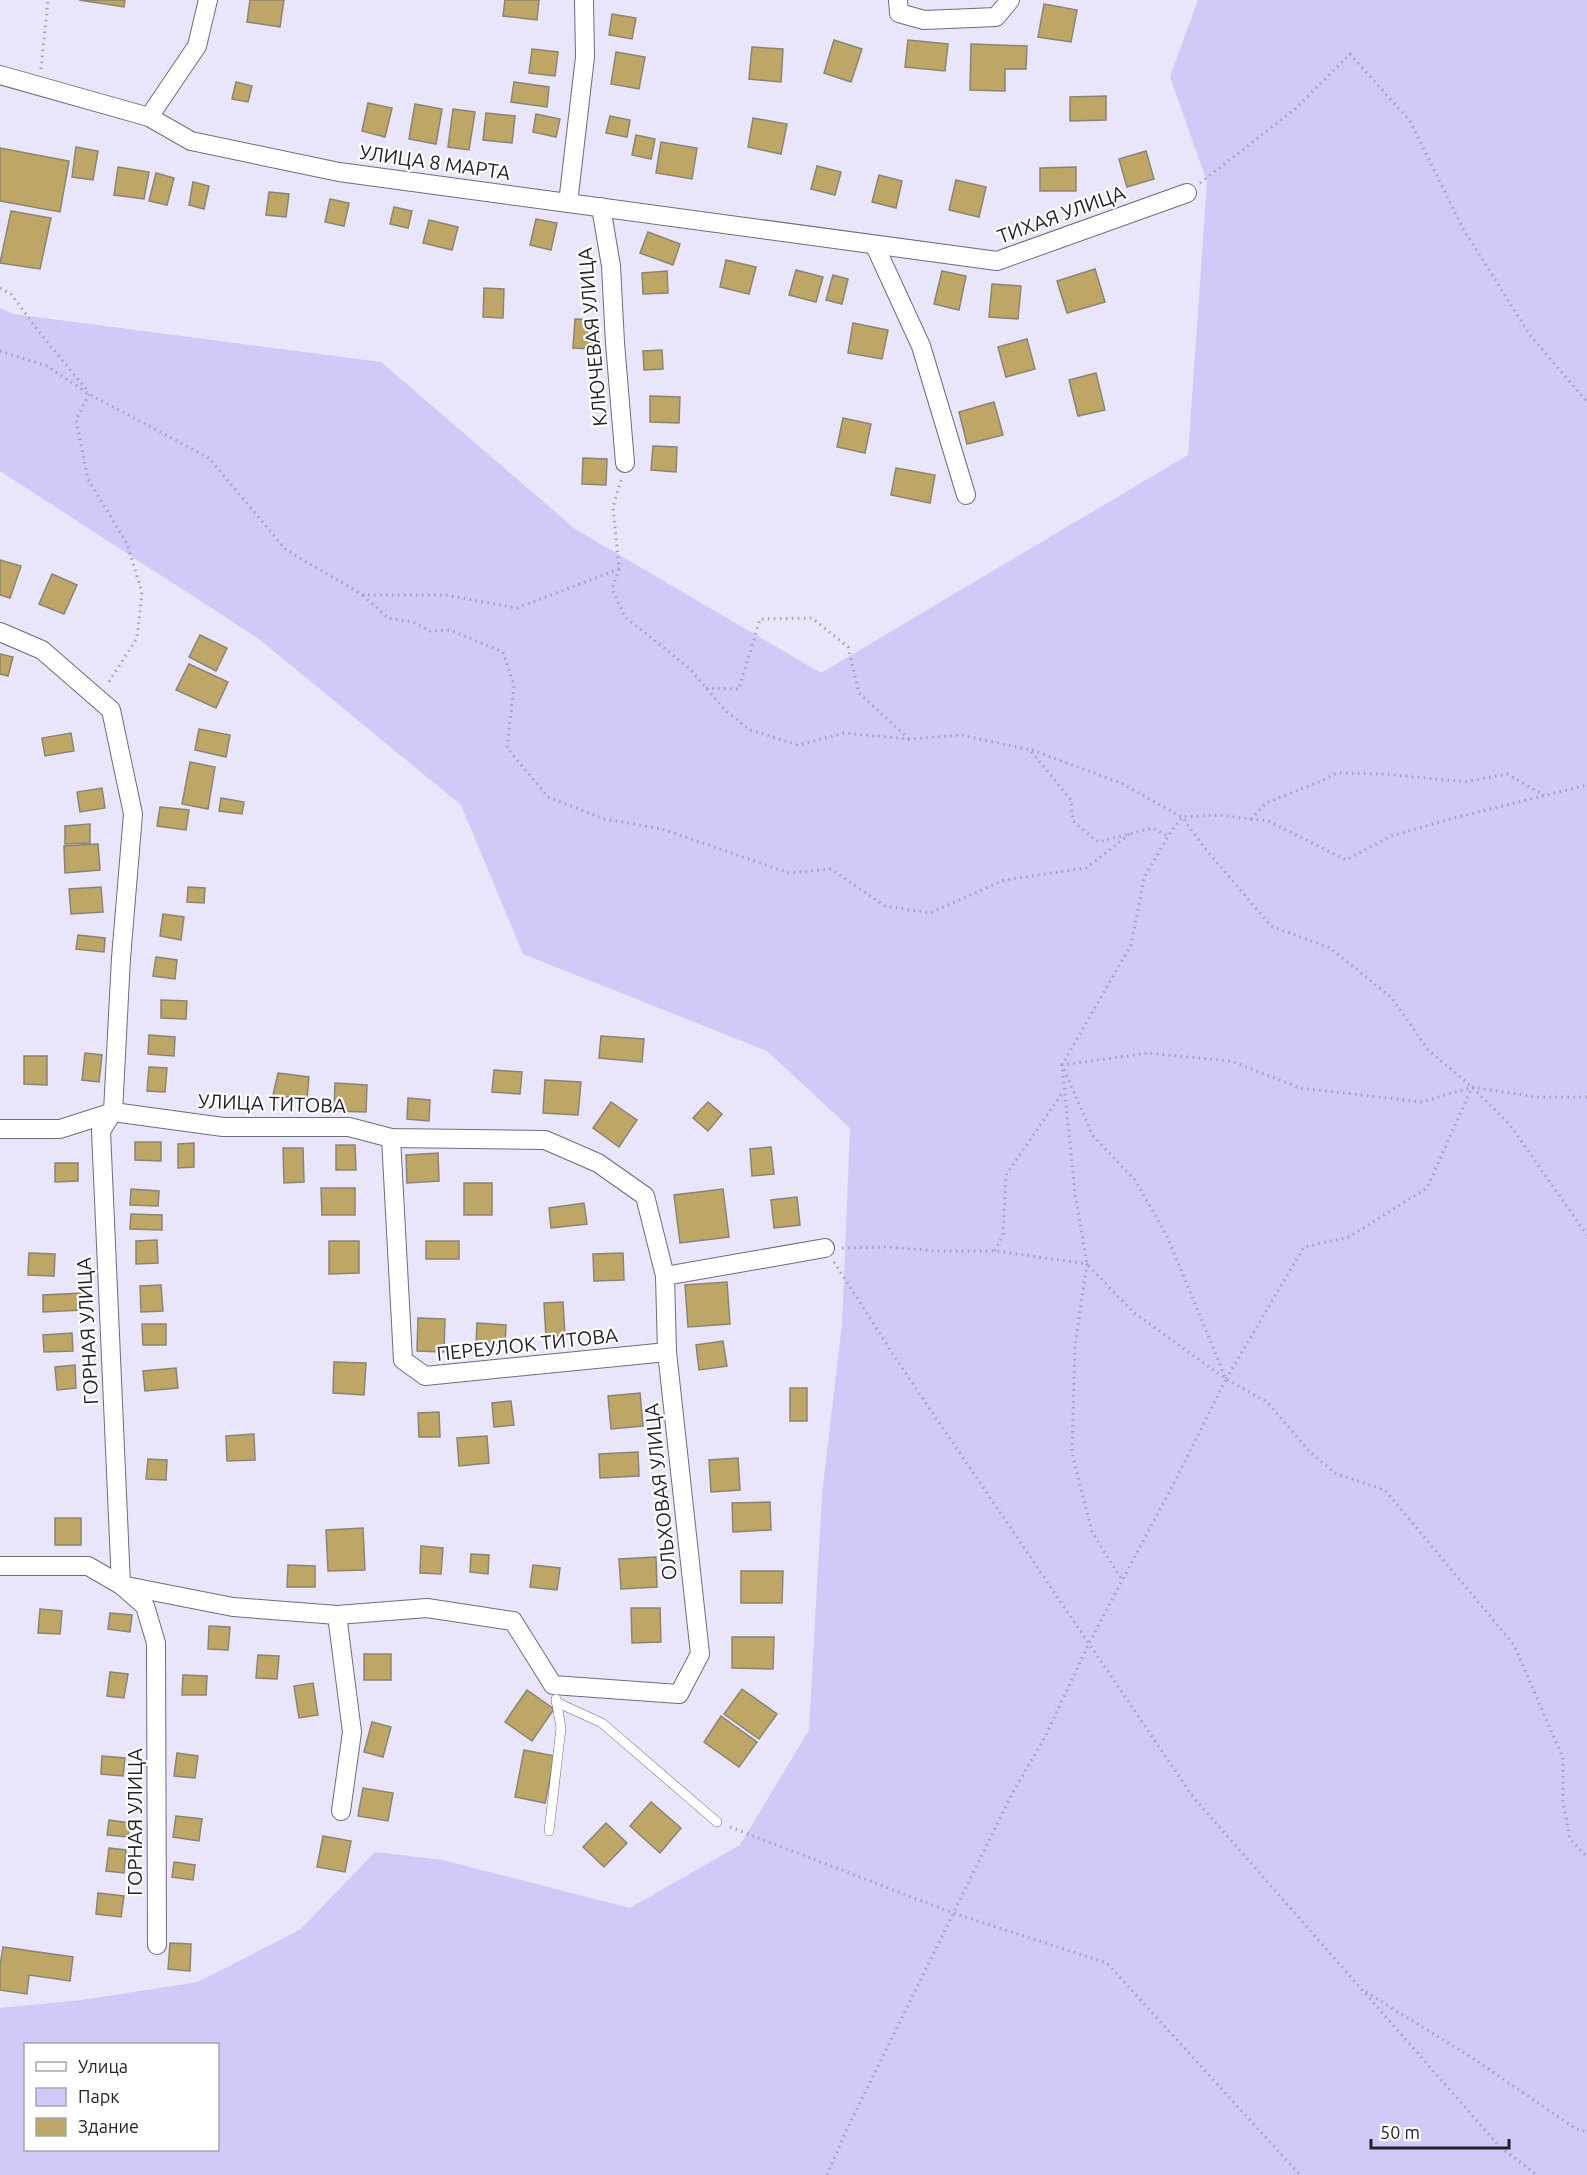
<svg xmlns="http://www.w3.org/2000/svg" width="1587" height="2175" viewBox="0 0 1587 2175" font-family="Ubuntu,sans-serif">
<style>
.green{fill:#d2c9f9;fill-rule:evenodd}
.building{fill:#bea766;stroke:#8b8472;stroke-width:1.5}
.lines{fill:none;stroke-linecap:round;stroke-linejoin:round}
.service-casing{stroke:#6f6c7e;stroke-width:10}
.minor-casing{stroke:#6f6c7e;stroke-width:20}
.path{stroke:#a4a1b1;stroke-width:3;stroke-dasharray:1.5 4.5;stroke-linecap:butt}
.service{stroke:#fff;stroke-width:9}
.minor{stroke:#fff;stroke-width:18}
.labels{text-anchor:middle;dominant-baseline:central;stroke-width:4.5;stroke-linejoin:round;paint-order:stroke}
.street-label{font-size:20px;fill:#24232a;stroke:#fff}
</style>
<rect width="100%" height="100%" fill="#e9e5fa"/>
<path class="green" d="M1198,0H1587V2175H0V2008L82,2000L198,1982L301,1929L375,1852L443,1860L630,1908L740,1845L809,1730L822,1494L842,1324L850,1128L767,1051L523,954L461,805L259,639L0,471V308L13,314L381,362L575,529L821,673L1188,455L1207,182L1170,77ZM26,2044H218V2150H26Z"/>
<g class="building">
<path d="M79,0H125L124,7Z"/>
<path d="M250,0H284L280,27L247,22Z"/>
<path d="M505,0H539L537,20L503,16Z"/>
<path d="M1044,4L1077,10L1071,42L1038,37Z"/>
<path d="M612,14L636,18L632,39L609,35Z"/>
<path d="M834,40L862,49L851,82L824,73Z"/>
<path d="M908,40L948,44L945,71L905,67Z"/>
<path d="M971,44L1027,46L1026,69H1005V91L970,90Z"/>
<path d="M752,47L783,49L781,82L749,79Z"/>
<path d="M532,49L558,52L555,76L529,73Z"/>
<path d="M616,52L645,57L639,89L611,84Z"/>
<path d="M236,82L252,86L248,102L232,99Z"/>
<path d="M514,82L549,87L547,107L511,102Z"/>
<path d="M1106,96V120L1070,121V97Z"/>
<path d="M368,103L392,108L385,137L362,131Z"/>
<path d="M415,104L442,109L436,144L409,139Z"/>
<path d="M453,109L475,112L469,150L448,147Z"/>
<path d="M486,113L515,116L512,143L483,140Z"/>
<path d="M536,114L560,119L556,137L533,132Z"/>
<path d="M610,116L630,120L627,137L606,133Z"/>
<path d="M753,118L787,124L781,154L748,147Z"/>
<path d="M636,135L655,139L651,159L632,155Z"/>
<path d="M661,142L697,148L692,179L656,173Z"/>
<path d="M76,147L98,151L93,180L72,177Z"/>
<path d="M0,148L69,161L60,212L0,201Z"/>
<path d="M1146,151L1154,179L1127,187L1119,159Z"/>
<path d="M817,166L841,172L835,195L811,189Z"/>
<path d="M118,167L149,172L144,199L114,195Z"/>
<path d="M1076,167V191H1040V168Z"/>
<path d="M156,173L174,178L167,205L149,201Z"/>
<path d="M879,175L902,181L896,208L872,202Z"/>
<path d="M956,180L986,187L979,217L949,210Z"/>
<path d="M193,182L209,186L204,209L189,205Z"/>
<path d="M269,192L289,194L286,217L266,215Z"/>
<path d="M330,199L349,203L344,226L325,222Z"/>
<path d="M394,207L412,211L408,228L390,224Z"/>
<path d="M11,211L51,218L40,269L0,263Z"/>
<path d="M536,219L557,223L551,250L530,245Z"/>
<path d="M429,220L458,227L452,250L423,243Z"/>
<path d="M648,232L680,244L673,265L640,253Z"/>
<path d="M726,260L756,267L749,294L720,287Z"/>
<path d="M1095,269L1105,302L1067,313L1057,281Z"/>
<path d="M796,270L823,277L816,302L789,295Z"/>
<path d="M667,271L668,293L643,294L642,273Z"/>
<path d="M942,271L966,276L959,310L934,304Z"/>
<path d="M833,275L848,279L842,304L826,300Z"/>
<path d="M992,284L1021,286L1018,319L989,317Z"/>
<path d="M484,288L504,289L503,318L483,317Z"/>
<path d="M575,319L594,320L593,349L573,348Z"/>
<path d="M853,323L888,330L882,359L848,353Z"/>
<path d="M1027,339L1035,369L1006,377L998,347Z"/>
<path d="M662,350L663,369L644,370L643,351Z"/>
<path d="M1096,373L1105,410L1078,416L1069,380Z"/>
<path d="M650,396L680,397L679,423L650,422Z"/>
<path d="M994,402L1003,435L967,444L959,412Z"/>
<path d="M843,418L871,424L865,453L837,447Z"/>
<path d="M653,446L677,447L676,472L651,470Z"/>
<path d="M583,458L607,459L606,485L582,484Z"/>
<path d="M896,468L935,475L930,503L891,495Z"/>
<path d="M0,560L21,566L10,598L0,595Z"/>
<path d="M52,574L77,585L64,614L39,604Z"/>
<path d="M200,635L227,648L216,671L189,657Z"/>
<path d="M0,654L13,657L8,676L0,674Z"/>
<path d="M189,664L228,682L216,708L176,690Z"/>
<path d="M199,729L230,735L226,757L195,750Z"/>
<path d="M71,733L74,751L45,756L42,738Z"/>
<path d="M190,762L215,767L208,809L182,804Z"/>
<path d="M102,788L105,808L80,812L77,792Z"/>
<path d="M221,798L244,802L242,814L219,811Z"/>
<path d="M160,807L189,810L186,830L157,826Z"/>
<path d="M90,824V843L65,844V826Z"/>
<path d="M98,844L100,870L65,873L64,846Z"/>
<path d="M101,887L103,912L71,914L69,889Z"/>
<path d="M188,887L205,888L204,903L187,902Z"/>
<path d="M163,914L184,917L181,940L160,936Z"/>
<path d="M78,935L105,938L104,952L76,949Z"/>
<path d="M156,957L177,960L175,979L153,976Z"/>
<path d="M161,1000L187,1001L186,1019L161,1018Z"/>
<path d="M149,1035L175,1037L174,1056L148,1054Z"/>
<path d="M601,1036L644,1039L642,1062L599,1058Z"/>
<path d="M85,1053L102,1055L99,1082L82,1080Z"/>
<path d="M24,1056H47V1085L24,1084Z"/>
<path d="M149,1067L167,1068L165,1092L147,1091Z"/>
<path d="M494,1070L522,1072L520,1094L492,1092Z"/>
<path d="M278,1073L309,1077L307,1099L273,1095Z"/>
<path d="M545,1080L581,1082L578,1115L543,1113Z"/>
<path d="M335,1083L367,1085L366,1112L334,1111Z"/>
<path d="M408,1098L430,1100L429,1121L407,1119Z"/>
<path d="M611,1102L637,1120L619,1147L593,1128Z"/>
<path d="M708,1102L722,1114L708,1131L693,1118Z"/>
<path d="M135,1142H161V1161L135,1160Z"/>
<path d="M194,1143V1167L178,1168V1144Z"/>
<path d="M336,1145H355L356,1170H336Z"/>
<path d="M771,1147L774,1174L752,1176L750,1149Z"/>
<path d="M283,1148H303L304,1182L284,1183Z"/>
<path d="M438,1153L439,1181L407,1183L406,1155Z"/>
<path d="M55,1163H78V1181L55,1182Z"/>
<rect x="464" y="1183" width="28" height="32"/>
<path d="M321,1188H355V1215H322Z"/>
<path d="M131,1189L159,1191L158,1206L130,1205Z"/>
<path d="M723,1189L729,1237L680,1243L674,1195Z"/>
<path d="M797,1197L800,1225L774,1228L771,1200Z"/>
<path d="M584,1203L587,1224L551,1228L549,1208Z"/>
<path d="M131,1214L162,1215V1230L130,1229Z"/>
<path d="M157,1240L158,1263L136,1264V1241Z"/>
<path d="M329,1241H359V1273L329,1274Z"/>
<rect x="426" y="1241" width="33" height="18"/>
<path d="M29,1253L55,1254L54,1276L28,1275Z"/>
<path d="M623,1253L624,1280L594,1281L593,1254Z"/>
<path d="M727,1282L730,1324L688,1327L685,1285Z"/>
<path d="M161,1285L163,1311L141,1312L140,1286Z"/>
<path d="M82,1293V1310L43,1312V1295Z"/>
<path d="M563,1302L565,1336L546,1337L544,1303Z"/>
<path d="M418,1318L445,1319L444,1352L417,1351Z"/>
<path d="M477,1323L506,1325L505,1346L476,1344Z"/>
<path d="M142,1324H166V1345H143Z"/>
<path d="M72,1333L73,1351L44,1352L43,1335Z"/>
<path d="M723,1341L727,1366L699,1370L696,1345Z"/>
<path d="M334,1362L366,1363L364,1395L333,1393Z"/>
<path d="M75,1365L76,1388L57,1390L55,1367Z"/>
<path d="M176,1368L178,1388L145,1391L143,1371Z"/>
<rect x="790" y="1388" width="17" height="33"/>
<path d="M640,1393L643,1426L611,1429L608,1396Z"/>
<path d="M511,1401L514,1425L494,1427L492,1403Z"/>
<path d="M439,1412L440,1437H419L418,1413Z"/>
<path d="M254,1434L255,1460L227,1461L226,1436Z"/>
<path d="M487,1436L489,1463L459,1466L457,1438Z"/>
<path d="M638,1452L639,1476L600,1478L599,1454Z"/>
<path d="M738,1458L740,1490L711,1492L709,1460Z"/>
<path d="M148,1459L167,1460L166,1480L146,1479Z"/>
<path d="M770,1502L771,1530L733,1532L732,1503Z"/>
<rect x="55" y="1518" width="26" height="27"/>
<path d="M363,1528L365,1570L328,1571L326,1530Z"/>
<path d="M421,1546L443,1548L441,1574L420,1573Z"/>
<path d="M471,1554L489,1555L488,1574L470,1572Z"/>
<path d="M656,1557L657,1587L621,1589L619,1559Z"/>
<path d="M288,1565L315,1566V1587H287Z"/>
<path d="M533,1565L560,1568L557,1590L530,1587Z"/>
<path d="M741,1571H783L782,1603H741Z"/>
<path d="M631,1608H660L661,1642L632,1643Z"/>
<path d="M40,1609L62,1611L60,1634L38,1633Z"/>
<path d="M110,1613L132,1615L130,1632L108,1629Z"/>
<path d="M209,1626L230,1627L228,1650L208,1649Z"/>
<path d="M732,1637H774L773,1669L732,1668Z"/>
<rect x="364" y="1654" width="27" height="26"/>
<path d="M258,1655L279,1656L277,1679L256,1678Z"/>
<path d="M110,1672L128,1674L124,1698L107,1696Z"/>
<path d="M183,1675L207,1676L206,1695H182Z"/>
<path d="M313,1683L318,1715L299,1718L294,1686Z"/>
<path d="M742,1689L777,1714L759,1739L724,1714Z"/>
<path d="M527,1690L554,1709L532,1741L505,1722Z"/>
<path d="M721,1716L757,1742L739,1767L704,1742Z"/>
<path d="M372,1722L391,1727L383,1757L364,1752Z"/>
<path d="M524,1750L555,1756L545,1803L515,1797Z"/>
<path d="M177,1753L198,1756L195,1778L174,1776Z"/>
<path d="M102,1756L125,1758L123,1776L101,1774Z"/>
<path d="M363,1788L393,1793L388,1821L358,1816Z"/>
<path d="M651,1802L681,1828L660,1853L630,1826Z"/>
<path d="M176,1816L202,1819L199,1841L173,1837Z"/>
<path d="M109,1820L130,1823L128,1837L107,1835Z"/>
<path d="M606,1823L627,1843L604,1867L583,1847Z"/>
<path d="M323,1836L351,1841L345,1872L317,1867Z"/>
<path d="M109,1848L126,1850L124,1873L106,1871Z"/>
<path d="M174,1862L195,1865L193,1880L172,1877Z"/>
<path d="M98,1893L124,1896L121,1917L96,1914Z"/>
<path d="M170,1943L191,1944L190,1971L168,1969Z"/>
<path d="M3,1947L73,1957L70,1981L29,1975L27,1994L0,1990V1966Z"/>
</g>
<g class="lines">
<defs>
<g id="service">
<path d="M556,1702L602,1723L717,1822"/>
<path d="M549,1831L561,1728L556,1699"/>
</g>
<g id="minor">
<path d="M898,0L899,13L924,20L996,17L1010,0"/>
<path d="M0,75L149,117L191,141L339,172L997,261L1187,193"/>
<path d="M149,117L197,46L208,0"/>
<path d="M568,203L585,57L584,0"/>
<path d="M601,207L611,266L615,343L625,463"/>
<path d="M875,246L921,346L966,495"/>
<path d="M0,632L42,650L111,710L133,814L121,958L113,1112L101,1131L121,1585L145,1606L156,1643L157,1945"/>
<path d="M0,1129H60L113,1112L223,1127H349L391,1138L545,1140L598,1163L645,1196L665,1276L667,1352L700,1654L679,1694L553,1685L513,1621L427,1608L337,1615L233,1607L121,1585L88,1566H0"/>
<path d="M391,1138L403,1360L425,1376L667,1352"/>
<path d="M665,1276L825,1248"/>
<path d="M337,1615L352,1732L341,1811"/>
</g>
</defs>
<use href="#service" class="service-casing"/>
<use href="#minor" class="minor-casing"/>
<g class="path">
<path d="M41,69L48,0"/>
<path d="M1200,183L1295,109L1350,54L1410,121L1462,227L1530,335L1587,402"/>
<path d="M0,288L11,294L39,332L86,389"/>
<path d="M0,351L47,366L89,394L209,458L286,550L363,595H445L517,608L619,569"/>
<path d="M89,394L76,420L88,479L127,544L142,592L137,638L107,685"/>
<path d="M621,480L613,507L619,569L612,589L625,617L689,668L725,710L750,730L798,745L845,733L909,739L961,735L1030,750L1071,800L1073,821L1098,842L1152,828L1168,836"/>
<path d="M363,595L388,618L413,622L430,631L450,630L503,652L514,685L507,748L548,797L604,819L662,829L789,873L831,869L885,906L930,913L1004,880L1086,868L1130,834"/>
<path d="M706,688L739,689L760,619L812,618L848,647L859,693L909,739"/>
<path d="M1032,750L1121,783L1182,817L1203,846L1271,926L1330,948L1392,998L1428,1050L1472,1087L1510,1125L1587,1235"/>
<path d="M1251,819L1266,803L1321,781L1337,773L1385,774L1465,782L1507,774L1544,795"/>
<path d="M1587,1097H1536L1472,1087L1422,1102L1300,1088L1231,1061L1148,1053L1062,1065L1093,1136L1135,1180L1167,1236L1226,1379L1267,1402L1309,1451L1336,1474L1385,1490L1514,1645L1563,1758V1801L1570,1839L1587,1857"/>
<path d="M842,1248L886,1247L940,1251H995L1087,1264L1075,1346L1072,1453L1092,1532L1122,1580"/>
<path d="M995,1251L1003,1235L1006,1175L1063,1092"/>
<path d="M834,1262L896,1359L1193,1797L1500,2147L1537,2175"/>
<path d="M1226,1379L1304,1247L1349,1237L1427,1188L1472,1087"/>
<path d="M730,1827L953,1913L1107,1963L1300,2175"/>
<path d="M1366,1992L1474,2059L1576,2129L1587,2132"/>
<path d="M827,2175L847,2129L1012,1794L1046,1735L1089,1643L1175,1481L1226,1379L1133,1312L1087,1264L1075,1193L1062,1065L1131,945L1144,878L1168,836L1182,817L1218,815L1268,821L1346,860L1391,836L1454,818L1587,785"/>
</g>
<use href="#service" class="service"/>
<use href="#minor" class="minor"/>
</g>
<g class="labels">
<g class="street-label">
<text transform="translate(435 162) rotate(8)">УЛИЦА 8 МАРТА</text>
<text transform="translate(1061 214) rotate(-20)">ТИХАЯ УЛИЦА</text>
<text transform="translate(592 337) rotate(-95)">КЛЮЧЕВАЯ УЛИЦА</text>
<text transform="translate(272 1103) rotate(2)">УЛИЦА ТИТОВА</text>
<text transform="translate(87 1331) rotate(-93)">ГОРНАЯ УЛИЦА</text>
<text transform="translate(527 1344) rotate(-6)">ПЕРЕУЛОК ТИТОВА</text>
<text transform="translate(660 1492) rotate(-96)">ОЛЬХОВАЯ УЛИЦА</text>
<text transform="translate(134 1822) rotate(-90)">ГОРНАЯ УЛИЦА</text>
</g>
</g>
<rect x="24" y="2043" width="195" height="108" fill="#ffffff" stroke="#a7a7aa" stroke-width="1.5"/>
<rect x="36" y="2062" width="30" height="9" fill="#ffffff" stroke="#a7a7aa" stroke-width="1.5"/>
<text x="78" y="2073" font-size="18" fill="#24232a">Улица</text>
<rect x="36" y="2088" width="30" height="18" fill="#d2c9f9" stroke="#a7a7aa" stroke-width="1.5"/>
<text x="78" y="2103" font-size="18" fill="#24232a">Парк</text>
<rect x="36" y="2118" width="30" height="18" fill="#bea766" stroke="#a7a7aa" stroke-width="1.5"/>
<text x="78" y="2133" font-size="18" fill="#24232a">Здание</text>
<path d="M1371 2139v9h138v-9" fill="none" stroke="#24232a" stroke-width="3"/>
<text x="1380" y="2139" font-size="18" fill="#24232a" stroke="#ffffff" stroke-width="4.5" paint-order="stroke">50 m</text>
</svg>
